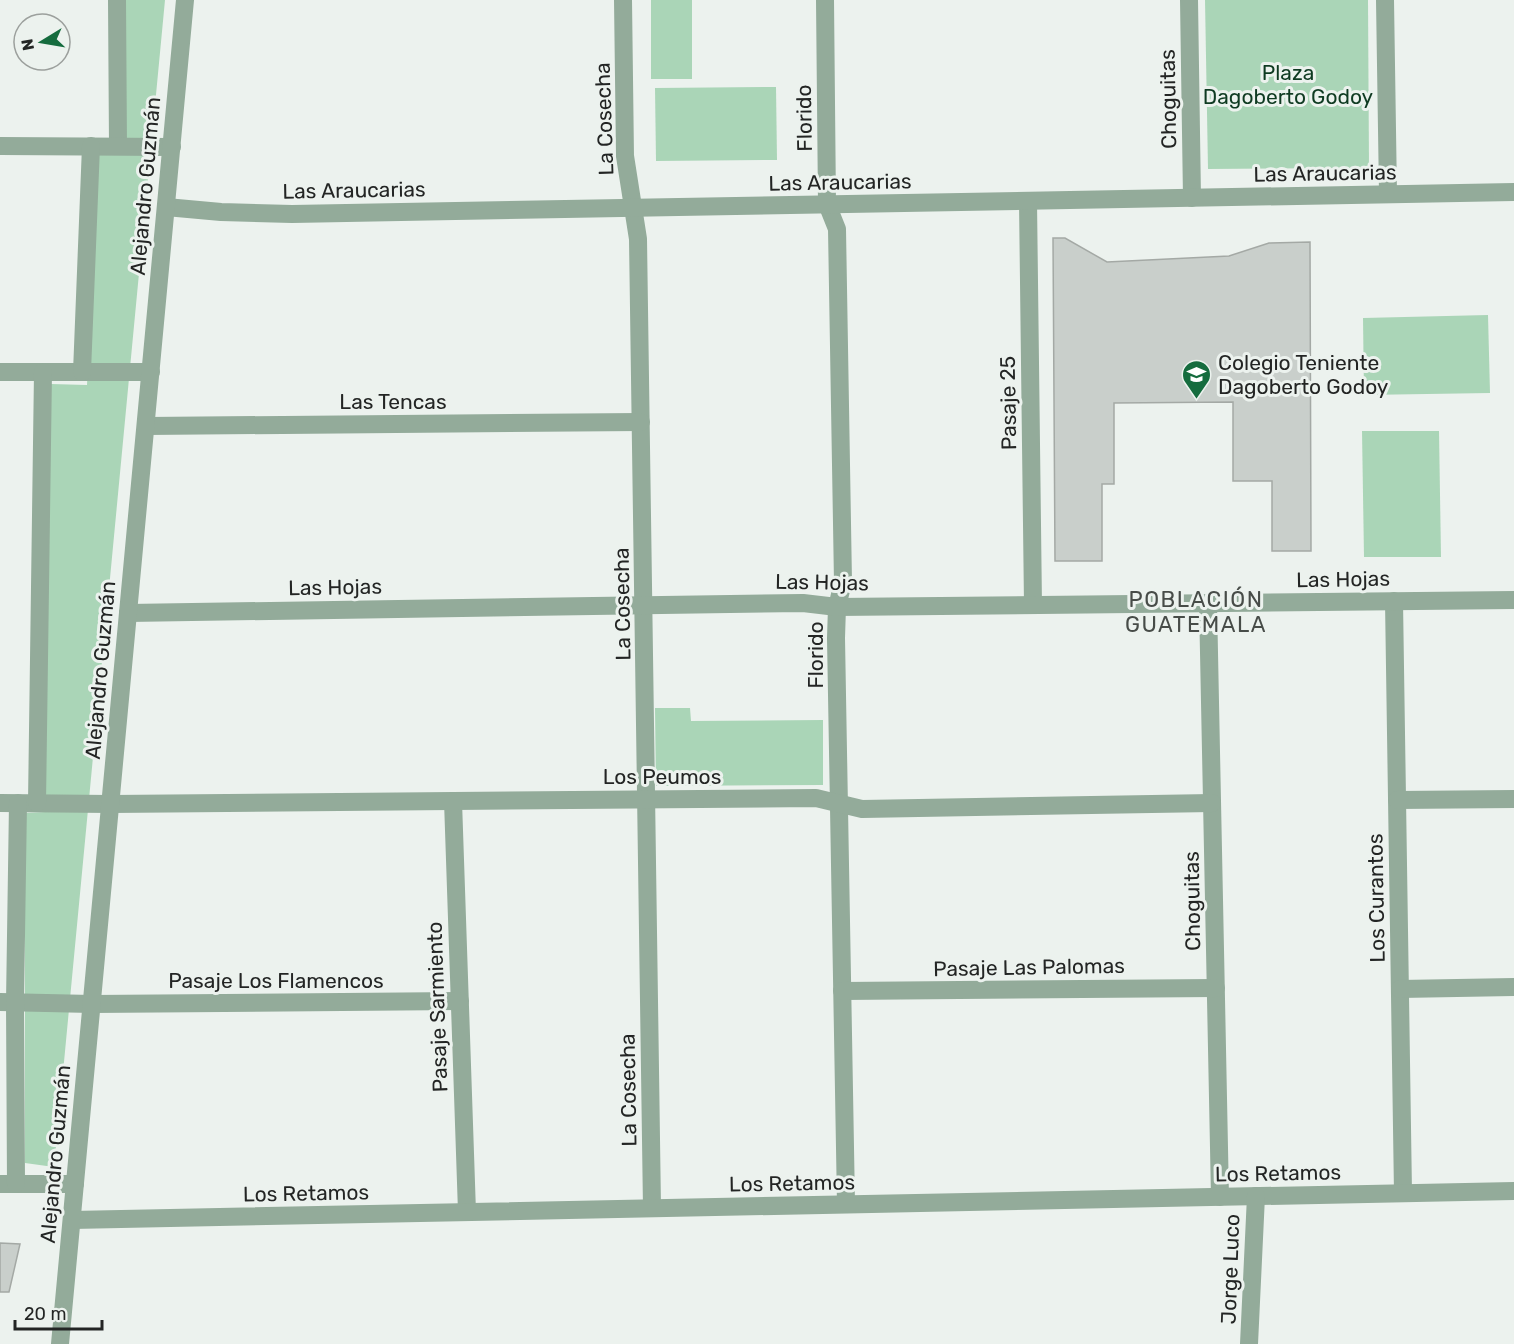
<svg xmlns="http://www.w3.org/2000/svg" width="1514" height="1344" viewBox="0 0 1514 1344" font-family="Rubik,sans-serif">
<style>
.green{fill:#aad5b7}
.building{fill:#c9cfcb;stroke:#a4a9a5;stroke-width:1.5}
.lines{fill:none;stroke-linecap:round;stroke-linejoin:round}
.minor{stroke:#93ab9a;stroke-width:18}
.labels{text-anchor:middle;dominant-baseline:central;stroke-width:6;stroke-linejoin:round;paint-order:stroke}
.park-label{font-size:21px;fill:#0f3b22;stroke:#ecf2ee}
.street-label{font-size:21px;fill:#232524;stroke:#ecf2ee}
.poi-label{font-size:21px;fill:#232524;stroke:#ecf2ee;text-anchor:start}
.neighbourhood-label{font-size:22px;letter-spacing:1.5px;fill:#474c48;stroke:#ecf2ee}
</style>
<rect width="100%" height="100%" fill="#ecf2ee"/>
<g class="green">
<path d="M121,0H165L54,1167L25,1163V813L45,812L51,384L87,385L98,151H125Z"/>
<rect x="651" y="0" width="41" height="79"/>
<path d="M1205,0H1368L1369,168L1208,169Z"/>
<path d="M776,87L777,160L656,161L655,88Z"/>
<path d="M1488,315L1490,393L1364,395L1363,318Z"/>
<path d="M1362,431H1439L1441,557H1364Z"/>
<path d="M655,708H690L691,721L823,720V785L656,786Z"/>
</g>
<g class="building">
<path d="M1053,238H1065L1107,262L1229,256L1269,243L1310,242L1311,551H1272V481H1233V402L1114,403V484H1102V561H1055Z"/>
<path d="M0,1243L20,1244L9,1292H0Z"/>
</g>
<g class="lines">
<g class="minor">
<path d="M117,0L118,146"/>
<path d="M623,0L625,156L638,239L652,1208"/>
<path d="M825,0L827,204L837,229L843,582L837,607L836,638L846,1204"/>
<path d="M1189,0L1192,198"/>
<path d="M1385,0L1388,194"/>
<path d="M0,146L172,147"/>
<path d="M1028,201L1033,605"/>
<path d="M166,207L221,212L292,214L1514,192"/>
<path d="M0,372H151"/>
<path d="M82,372L91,146"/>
<path d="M146,426L641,422"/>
<path d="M1394,601L1403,1193"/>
<path d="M1208,603L1220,1197"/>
<path d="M128,613L803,603L837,607L1514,600"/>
<path d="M1397,800L1514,799"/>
<path d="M453,801L467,1212"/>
<path d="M0,803L111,804L816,798L862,809L1212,803"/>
<path d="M37,803L43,372"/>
<path d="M1400,989L1514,987"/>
<path d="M842,991L1216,988"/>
<path d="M0,1002L92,1004L460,1001"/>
<path d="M0,1184H75"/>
<path d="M16,1184L15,1002L18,803"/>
<path d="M72,1220L1514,1191"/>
<path d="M60,1344L185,0"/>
<path d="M1249,1344L1256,1196"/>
</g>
</g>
<defs>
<symbol id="school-pin" viewBox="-11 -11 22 30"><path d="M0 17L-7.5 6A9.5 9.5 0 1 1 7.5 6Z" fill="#156c3e" stroke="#ecf2ee"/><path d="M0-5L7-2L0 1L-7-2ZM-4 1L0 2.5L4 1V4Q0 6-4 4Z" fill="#fff"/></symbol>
</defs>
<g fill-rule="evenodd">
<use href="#school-pin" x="1180" y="358" width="33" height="45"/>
</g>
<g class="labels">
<g class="park-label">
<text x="1288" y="72">Plaza<tspan x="1288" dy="24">Dagoberto Godoy</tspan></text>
</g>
<g class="street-label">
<text transform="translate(1168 99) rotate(-91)">Choguitas</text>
<text transform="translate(804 118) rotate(-91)">Florido</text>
<text transform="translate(604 119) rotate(-92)">La Cosecha</text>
<text transform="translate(1325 173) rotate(-1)">Las Araucarias</text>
<text transform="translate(840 182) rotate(-1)">Las Araucarias</text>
<text transform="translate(145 186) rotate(-85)">Alejandro Guzmán</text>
<text transform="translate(354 190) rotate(-1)">Las Araucarias</text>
<text x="393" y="401">Las Tencas</text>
<text transform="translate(1008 403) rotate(-91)">Pasaje 25</text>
<text transform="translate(1343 579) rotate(-1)">Las Hojas</text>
<text transform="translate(822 582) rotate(1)">Las Hojas</text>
<text transform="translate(335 587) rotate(-1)">Las Hojas</text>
<text transform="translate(622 604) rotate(-91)">La Cosecha</text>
<text transform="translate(815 655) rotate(-90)">Florido</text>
<text transform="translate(100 670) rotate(-85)">Alejandro Guzmán</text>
<text x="662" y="776">Los Peumos</text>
<text transform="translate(1376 898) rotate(-91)">Los Curantos</text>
<text transform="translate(1192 901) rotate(-91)">Choguitas</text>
<text transform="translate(1029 967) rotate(-1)">Pasaje Las Palomas</text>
<text x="276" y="980">Pasaje Los Flamencos</text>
<text transform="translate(437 1007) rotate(-92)">Pasaje Sarmiento</text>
<text transform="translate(628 1090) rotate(-91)">La Cosecha</text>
<text transform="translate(55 1154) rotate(-85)">Alejandro Guzmán</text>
<text transform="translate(1278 1173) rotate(-1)">Los Retamos</text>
<text transform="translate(792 1183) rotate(-1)">Los Retamos</text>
<text transform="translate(306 1193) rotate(-1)">Los Retamos</text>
<text transform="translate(1230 1269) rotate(-88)">Jorge Luco</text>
</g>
<g class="poi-label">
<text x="1218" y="362">Colegio Teniente<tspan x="1218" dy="24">Dagoberto Godoy</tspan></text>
</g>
<g class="neighbourhood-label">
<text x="1196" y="599">POBLACIÓN<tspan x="1196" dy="25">GUATEMALA</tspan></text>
</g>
</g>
<g transform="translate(42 42) rotate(259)"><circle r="28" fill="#ecf2ee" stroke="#9ca09d" stroke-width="1.5"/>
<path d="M0-4.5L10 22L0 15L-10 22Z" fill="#156c3e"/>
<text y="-9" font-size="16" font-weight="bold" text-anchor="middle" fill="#232524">N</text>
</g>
<path d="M15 1320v9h87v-9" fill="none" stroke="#232524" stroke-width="3"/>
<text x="24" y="1320" font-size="18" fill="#232524" stroke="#ecf2ee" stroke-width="4.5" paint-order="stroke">20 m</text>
</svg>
